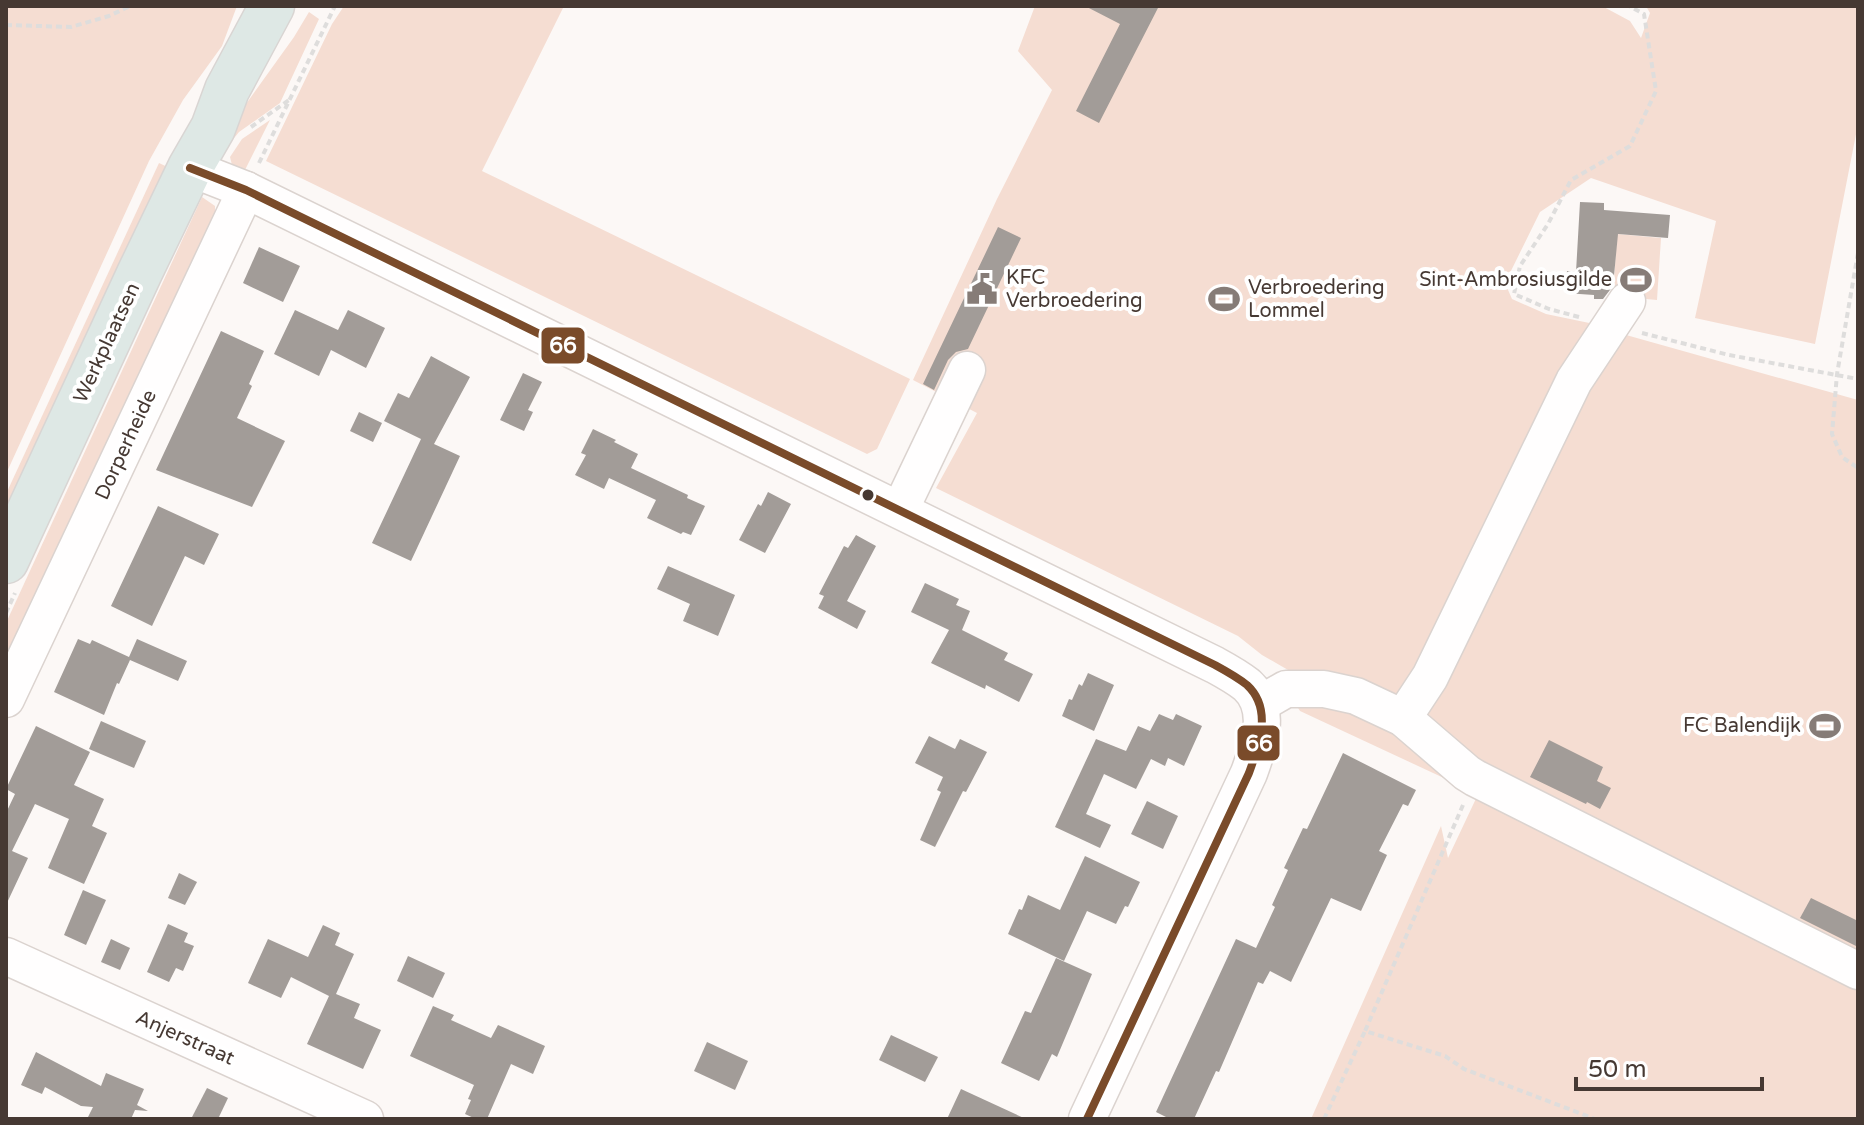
<svg xmlns="http://www.w3.org/2000/svg" width="1864" height="1125" viewBox="0 0 1864 1125" font-family="'Varela Round',sans-serif">
<style>
.green{fill:#f5ddd2}
.building{fill:#a29c98}
.lines{fill:none;stroke-linecap:round;stroke-linejoin:round}
.minor-casing{stroke:#dbd3cf;stroke-width:39}
.major-casing{stroke:#d9d5d3;stroke-width:47}
.path{stroke:#dedddc;stroke-width:4;stroke-dasharray:6 4;stroke-linecap:butt}
.minor{stroke:#fffefe;stroke-width:36}
.major{stroke:#dee8e5;stroke-width:44}
.bus-1-casing{stroke:#fff;stroke-width:14}
.bus-1{stroke:#7a4b2a;stroke-width:8}
.bus-dot{fill:#463933;stroke:#fff;stroke-width:3}
.labels{text-anchor:middle;dominant-baseline:central;stroke-width:8;stroke-linejoin:round;paint-order:stroke}
.poi-label{font-size:20px;fill:#463933;stroke:#fff;text-anchor:start}
.street-label{font-size:20px;fill:#463933;stroke:#fff}
.line-badge{stroke:#fff;stroke-width:3}
.badge-label{font-size:22px;text-anchor:middle;font-weight:bold;fill:#fff}
</style>
<rect width="100%" height="100%" fill="#fcf8f6"/>
<g class="green">
<path d="M6,6H237L222,46L183,100L149,161L6,474Z"/>
<path d="M344,6H564L482,171L910,379L877,449L867,454L266,161L332,24Z"/>
<path d="M1035,6H1602L1630,21L1641,38L1650,13L1646,6H1858V124L1815,344L1695,318L1716,221L1591,178L1540,212L1505,283L1512,299L1546,314L1599,325L1428,673L1390,704L1307,681L1262,655L1238,636L936,488L977,413L913,380L997,199L1052,90L1018,51Z"/>
<path d="M309,12L319,19L280,103L239,132L226,148L236,118L294,37Z"/>
<path d="M270,120L242,176L232,165L230,157L242,139Z"/>
<path d="M159,163L174,170L6,534V494Z"/>
<path d="M202,197L215,206V219L6,664V623Z"/>
<path d="M1617,234L1661,238L1657,300L1613,296Z"/>
<path d="M1619,333L1858,400V959L1707,885L1418,728Z"/>
<path d="M1352,701L1461,786L1300,711L1295,703Z"/>
<path d="M1481,788L1858,981V1119H1311L1441,826L1448,858Z"/>
</g>
<g class="building">
<path d="M1085,6H1159L1099,123L1076,111L1120,24Z"/>
<path d="M1580,202L1604,203V210L1670,215L1668,238L1618,234L1613,286L1603,299H1594V295L1565,293L1567,271L1576,272Z"/>
<path d="M998,227L1021,238L968,349L956,352L948,360L934,390L923,384Z"/>
<path d="M259,247L300,266L283,302L243,283Z"/>
<path d="M295,310L338,330L348,310L385,328L366,368L331,350L319,376L274,354Z"/>
<path d="M221,331L264,351L249,384L252,386L237,418L285,441L252,507L156,470Z"/>
<path d="M431,356L470,377L434,444L460,456L411,561L372,543L421,439L384,421L398,393L409,398Z"/>
<path d="M523,373L542,382L528,410L533,412L524,431L500,420Z"/>
<path d="M359,412L382,423L373,442L350,431Z"/>
<path d="M593,429L616,440L614,442L638,454L631,468L688,495L687,498L705,506L691,535L683,532L681,534L647,518L656,500L609,478L604,489L575,475L586,455L581,453Z"/>
<path d="M768,492L791,504L765,553L739,540L758,504L761,506Z"/>
<path d="M158,506L219,534L204,565L185,556L152,626L111,606Z"/>
<path d="M856,535L876,546L847,601L866,611L857,629L818,608L824,596L819,594L844,546L848,548Z"/>
<path d="M668,566L735,595L718,636L683,621L690,604L657,589Z"/>
<path d="M925,583L959,599L956,605L970,611L962,630L1008,653L1004,660L1033,674L1019,702L986,685L985,689L931,663L949,630L911,612Z"/>
<path d="M78,639L90,644L92,640L129,657L137,639L187,661L178,681L130,660L119,684L117,683L104,715L54,692Z"/>
<path d="M1088,673L1114,685L1094,731L1062,716L1069,699L1072,700L1079,684L1082,686Z"/>
<path d="M1159,714L1173,720L1176,714L1202,726L1184,766L1168,758L1165,766L1151,759L1136,789L1104,774L1086,814L1111,825L1100,848L1055,827L1096,739L1126,751L1138,726L1150,731Z"/>
<path d="M101,721L146,741L134,768L89,749Z"/>
<path d="M36,726L90,752L74,785L104,799L92,826L107,833L84,884L48,868L69,819L35,804L12,851L28,858L6,905V813L15,794L6,789Z"/>
<path d="M929,736L955,749L960,739L987,752L966,792L963,791L935,847L920,840L941,792L937,790L943,777L915,763Z"/>
<path d="M1549,740L1603,767L1597,781L1611,788L1600,809L1587,802L1586,804L1530,777Z"/>
<path d="M1343,753L1416,790L1408,806L1403,804L1379,851L1387,855L1361,911L1331,898L1291,982L1270,971L1263,984L1258,982L1219,1072L1216,1071L1194,1119H1170L1156,1112L1236,939L1256,948L1275,907L1272,905L1288,870L1284,868L1303,828L1307,829Z"/>
<path d="M1147,801L1178,816L1163,849L1131,834Z"/>
<path d="M1085,856L1140,882L1128,907L1125,906L1116,924L1087,911L1064,961L1008,934L1019,909L1022,910L1028,895L1060,910Z"/>
<path d="M179,873L197,882L185,905L168,898Z"/>
<path d="M83,890L106,900L86,945L64,935Z"/>
<path d="M1811,898L1858,921V947L1800,918Z"/>
<path d="M168,924L188,933L184,942L194,946L183,971L176,968L169,982L147,972Z"/>
<path d="M323,925L340,933L335,945L354,954L336,994L360,1004L354,1018L381,1030L363,1069L307,1044L329,996L291,977L281,998L248,983L268,939L308,957Z"/>
<path d="M111,939L130,948L120,970L101,962Z"/>
<path d="M408,956L445,973L433,998L397,981Z"/>
<path d="M1056,958L1092,974L1057,1057L1052,1054L1039,1081L1001,1063L1025,1011L1031,1013Z"/>
<path d="M433,1006L454,1015L451,1020L491,1038L498,1025L545,1046L533,1074L511,1064L487,1119H476L465,1114L471,1100L468,1099L474,1085L410,1056Z"/>
<path d="M891,1035L938,1057L925,1082L879,1060Z"/>
<path d="M707,1042L748,1061L735,1090L694,1071Z"/>
<path d="M36,1052L101,1086L106,1073L144,1089L137,1105L148,1111L135,1110L131,1119H87L93,1107L81,1106L45,1087L42,1094L21,1085Z"/>
<path d="M207,1088L228,1098L218,1119H191Z"/>
<path d="M961,1089L1026,1119H947Z"/>
</g>
<g class="lines">
<defs>
<g id="minor">
<path d="M190,168L246,190L1215,665C1226,671 1237,677 1247,685C1273,709 1259,745 1249,773L1087,1119"/>
<path d="M900,510L967,370"/>
<path d="M6,699L246,190"/>
<path d="M1260,704L1286,689H1324L1356,696L1403,718L1467,773L1475,778L1858,971"/>
<path d="M1403,718L1430,677L1574,381L1627,301"/>
<path d="M6,956L365,1119"/>
</g>
<path id="major" d="M6,561L140,272L190,168L213,128L227,90L272,6"/>
</defs>
<use href="#minor" class="minor-casing"/>
<use href="#major" class="major-casing"/>
<g class="path">
<path d="M6,25L71,27L109,16L130,6"/>
<path d="M251,127L289,100"/>
<path d="M259,163L335,6"/>
<path d="M1858,253L1837,374L1832,434L1842,457L1858,468"/>
<path d="M1579,317L1549,309L1514,294L1520,266L1548,224L1571,180L1630,146L1656,91L1644,14L1629,6"/>
<path d="M1642,333L1729,355L1858,379"/>
<path d="M6,613L15,593"/>
<path d="M1463,805L1365,1031L1445,1056L1464,1069L1595,1119"/>
<path d="M1324,1119L1365,1031"/>
</g>
<use href="#minor" class="minor"/>
<use href="#major" class="major"/>
<defs>
<path id="bus-1" d="M190,168L246,190L1215,665C1226,671 1237,677 1247,685C1273,709 1259,745 1249,773L1087,1119"/>
</defs>
<use href="#bus-1" class="bus-1-casing"/>
<use href="#bus-1" class="bus-1"/>
</g>
<defs>
<symbol id="stadium-bare" viewBox="-9 -9 18 18"><path d="M0-5a6.5 5 0 1 0 0 10a6.5 5 0 1 0 0-10ZM-3.5-1.8h7v3.6h-7Z" fill="#867c77" stroke="#fff" stroke-width="2.5" paint-order="stroke"/></symbol>
<symbol id="civic-bare" viewBox="-9 -9 18 18"><path d="M-.6-6.5H3V-4.5H.6V-3L4-1V1h2V6H-6V1h2V-1L-.6-3ZM-1.2 2.5V6h2.4V2.5Z" fill="#867c77" stroke="#fff" stroke-width="2.5" paint-order="stroke"/></symbol>
</defs>
<g fill-rule="evenodd">
<use href="#stadium-bare" x="1614" y="258" width="44" height="44"/>
<use href="#civic-bare" x="960" y="267" width="44" height="44"/>
<use href="#stadium-bare" x="1202" y="277" width="44" height="44"/>
<use href="#stadium-bare" x="1803" y="704" width="44" height="44"/>
</g>
<circle class="bus-dot" cx="868" cy="495" r="7"/>
<g class="labels">
<g class="poi-label">
<text x="1006" y="278">KFC<tspan x="1006" dy="23">Verbroedering</tspan></text>
<text x="1612" y="280" text-anchor="end">Sint-Ambrosiusgilde</text>
<text x="1248" y="288">Verbroedering<tspan x="1248" dy="23">Lommel</tspan></text>
<text x="1801" y="726" text-anchor="end">FC Balendijk</text>
</g>
<g class="street-label">
<text transform="translate(107 343) rotate(-65)">Werkplaatsen</text>
<text transform="translate(126 445) rotate(-65)">Dorperheide</text>
<text transform="translate(185 1038) rotate(24)">Anjerstraat</text>
</g>
</g>
<g class="line-badge">
<rect x="540" y="326" width="46" height="39" rx="8" fill="#7a4b2a"/>
<rect x="1236" y="724" width="45" height="38" rx="8" fill="#7a4b2a"/>
</g>
<g class="badge-label">
<text x="563" y="353">66</text>
<text x="1259" y="751">66</text>
</g>
<rect width="1864" height="1125" fill="none" stroke="#463933" stroke-width="16"/>
<path d="M1576 1077v12h186v-12" fill="none" stroke="#463933" stroke-width="4"/>
<text x="1588" y="1077" font-size="24" fill="#463933" stroke="#ffffff" stroke-width="6" paint-order="stroke">50 m</text>
</svg>
